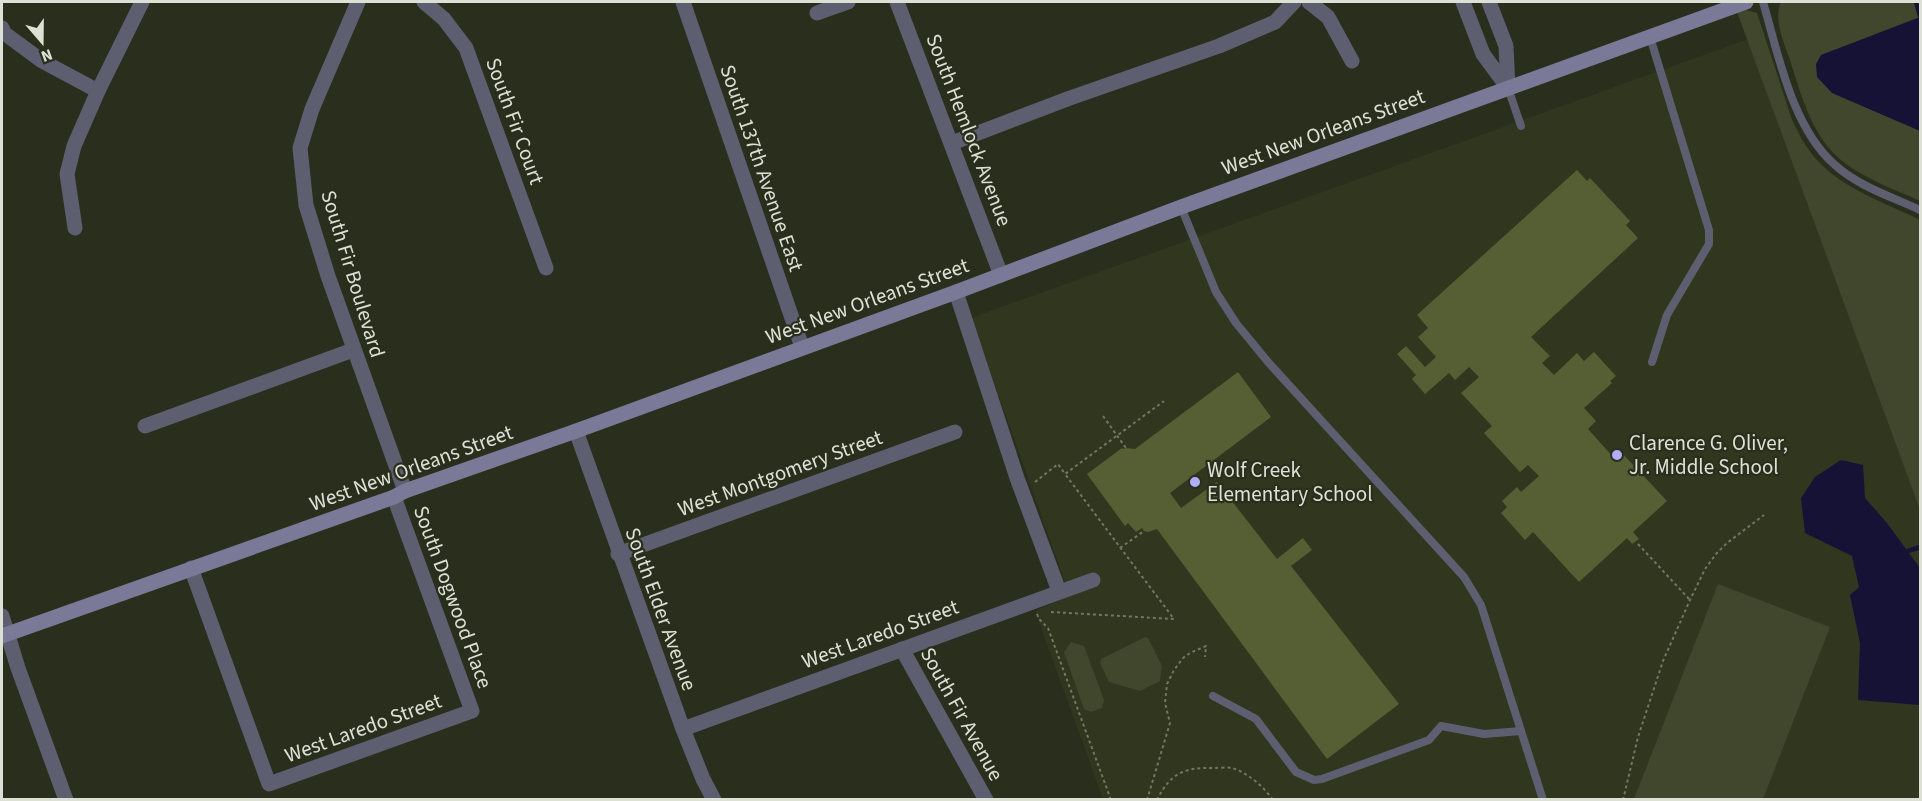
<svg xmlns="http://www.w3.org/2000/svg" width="1922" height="801" viewBox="0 0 1922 801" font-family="'Source Sans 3',sans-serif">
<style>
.built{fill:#31361e}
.green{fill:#41472c}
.water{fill:#161235}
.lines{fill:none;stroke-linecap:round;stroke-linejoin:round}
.stream{stroke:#161235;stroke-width:4.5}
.building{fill:#565f33}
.path{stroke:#737667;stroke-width:2;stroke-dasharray:3 3;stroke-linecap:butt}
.lane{stroke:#5e5e71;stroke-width:8}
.street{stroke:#5e5e71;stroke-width:15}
.secondary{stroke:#7a7a98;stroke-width:15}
.poi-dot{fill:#b0aefa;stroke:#2a2e1c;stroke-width:2}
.labels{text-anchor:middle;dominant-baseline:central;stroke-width:4.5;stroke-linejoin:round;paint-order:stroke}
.street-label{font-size:21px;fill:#dde0d5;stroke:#2a2e1c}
.poi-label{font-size:21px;fill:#dde0d5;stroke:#2a2e1c;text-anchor:start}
</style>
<rect width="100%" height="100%" fill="#2a2e1c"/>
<path class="built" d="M1748,39L1920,510V799H1103L1035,611L1070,596L971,318Z"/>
<g class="green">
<path d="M1781,2H1920V201C1896,190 1868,180 1846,164C1812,139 1802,97 1790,60C1784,43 1773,19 1781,2Z"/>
<path d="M1746,10L1757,13L1791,117C1797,131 1806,149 1817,160C1843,189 1886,203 1920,220V510L1737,12Z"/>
<path d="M1718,584L1830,627L1763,799H1634Z"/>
<path d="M1145,637L1148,638L1162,666L1160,681L1140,691L1109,682L1100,663L1101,659Z"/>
<path d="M1071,642L1084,646L1104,700L1102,708L1091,712L1084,709L1064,652Z"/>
</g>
<g class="water">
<path d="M1920,17V131L1832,93L1817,77L1816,64L1821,55Z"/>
<path d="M1841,460L1863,465L1865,498L1887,523L1920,568V705L1858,700L1860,643L1850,595L1859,587L1852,556L1805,533L1801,498L1815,477Z"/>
</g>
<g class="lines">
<g class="stream">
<path d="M1916,2L1920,16"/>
<path d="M1908,551L1920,547"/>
</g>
</g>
<g class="building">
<path d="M1577,170L1587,181L1590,178L1630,221L1626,225L1638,238L1531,337L1550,356L1542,363L1554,375L1577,353L1584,361L1594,352L1616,376L1610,381L1612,383L1584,408L1596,421L1588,429L1614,458L1621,452L1667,501L1633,532L1639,539L1632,544L1627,538L1579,582L1533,532L1525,540L1501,513L1507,507L1502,501L1517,487L1521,492L1539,476L1528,465L1520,472L1484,433L1492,426L1461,393L1479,377L1469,367L1455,380L1449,373L1425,394L1412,379L1416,375L1397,354L1406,346L1425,367L1436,357L1418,337L1428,328L1417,315Z"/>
<path d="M1238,372L1271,417L1170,493L1181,508L1217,482L1277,559L1303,538L1312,550L1291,566L1399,704L1327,759L1157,529L1148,532L1144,531L1142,528L1136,532L1128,523L1125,526L1087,474L1122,448L1123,449L1126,448L1135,449Z"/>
</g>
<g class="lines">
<g class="path">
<path d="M1103,416L1126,448"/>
<path d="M1035,482L1058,464L1065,474L1164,401"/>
<path d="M1638,544L1690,600"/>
<path d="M1120,548L1144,531"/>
<path d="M1051,612L1174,619L1065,474"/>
<path d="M1037,614L1039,619L1048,628L1111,800"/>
<path d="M1147,800L1170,723L1165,703L1167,684L1174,670L1183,658L1190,653L1206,646L1205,657"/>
<path d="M1157,800C1170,773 1185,767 1214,768C1219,768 1227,767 1232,768C1247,772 1264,787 1273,800"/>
<path d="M1623,800L1638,737L1663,661L1690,600L1705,569L1716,554L1727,543L1764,515"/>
</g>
<g class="lane">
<path d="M1763,2C1778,53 1792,128 1835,165C1858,186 1892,197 1920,210"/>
<path d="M1650,37L1709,230V244L1667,315L1652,362"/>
<path d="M1508,88L1521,126"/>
<path d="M1181,207L1216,292L1236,323L1268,362L1464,577L1481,605L1543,800"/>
<path d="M1213,696L1256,719L1296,772L1314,780L1322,779L1429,740L1441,726L1484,734L1521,731"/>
</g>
<g class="street">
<path d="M358,2L312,109L300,148L306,205L328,276L405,491"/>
<path d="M424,2L444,19L466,48L546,268"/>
<path d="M683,2L802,347"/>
<path d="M897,2L1001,275"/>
<path d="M1309,2L1328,17L1352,61"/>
<path d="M1463,2L1483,54L1508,88"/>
<path d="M1489,2L1506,46L1508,88"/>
<path d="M817,13L848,2"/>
<path d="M2,28L4,33L42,61L98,91"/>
<path d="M952,143L1070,98L1219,46L1275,22L1294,2"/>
<path d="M75,228L67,174L74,146L98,91L142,2"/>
<path d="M956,292L1017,478L1059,591"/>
<path d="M145,426L353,350"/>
<path d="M576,431L683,729L703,779L714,800"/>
<path d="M618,554L955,432"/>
<path d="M191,568L269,784L472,711L394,497"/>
<path d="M2,616L18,668L66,800"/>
<path d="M902,649L986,800"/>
<path d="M683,729L1093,580"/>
</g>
<path class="secondary" d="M2,636L394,497L405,491L576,431L956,292L1181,207L1746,2"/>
</g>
<g class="poi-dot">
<circle cx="1617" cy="455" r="6"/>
<circle cx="1195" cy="482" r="6"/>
</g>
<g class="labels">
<g class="street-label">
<text transform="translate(515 121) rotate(70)">South Fir Court</text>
<text transform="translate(969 130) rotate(69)">South Hemlock Avenue</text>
<text transform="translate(1323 132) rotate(-20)">West New Orleans Street</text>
<text transform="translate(762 168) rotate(71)">South 137th Avenue East</text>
<text transform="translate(353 274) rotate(73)">South Fir Boulevard</text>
<text transform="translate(867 301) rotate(-20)">West New Orleans Street</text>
<text transform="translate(411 468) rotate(-20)">West New Orleans Street</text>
<text transform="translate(780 473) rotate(-20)">West Montgomery Street</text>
<text transform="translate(453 597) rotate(70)">South Dogwood Place</text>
<text transform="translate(661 609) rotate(70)">South Elder Avenue</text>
<text transform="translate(880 634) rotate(-20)">West Laredo Street</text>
<text transform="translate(962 714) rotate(61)">South Fir Avenue</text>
<text transform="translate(363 728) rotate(-20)">West Laredo Street</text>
</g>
<g class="poi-label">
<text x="1629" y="443">Clarence G. Oliver,<tspan x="1629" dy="24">Jr. Middle School</tspan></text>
<text x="1207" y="470">Wolf Creek<tspan x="1207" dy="24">Elementary School</tspan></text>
</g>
</g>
<rect width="1922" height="801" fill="none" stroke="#dde0d5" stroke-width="6"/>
<g transform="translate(42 42) rotate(160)" stroke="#2a2e1c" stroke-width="4.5" paint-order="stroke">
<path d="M0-4.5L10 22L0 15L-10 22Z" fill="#dde0d5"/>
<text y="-9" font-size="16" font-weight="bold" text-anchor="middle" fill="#dde0d5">N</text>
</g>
</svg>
